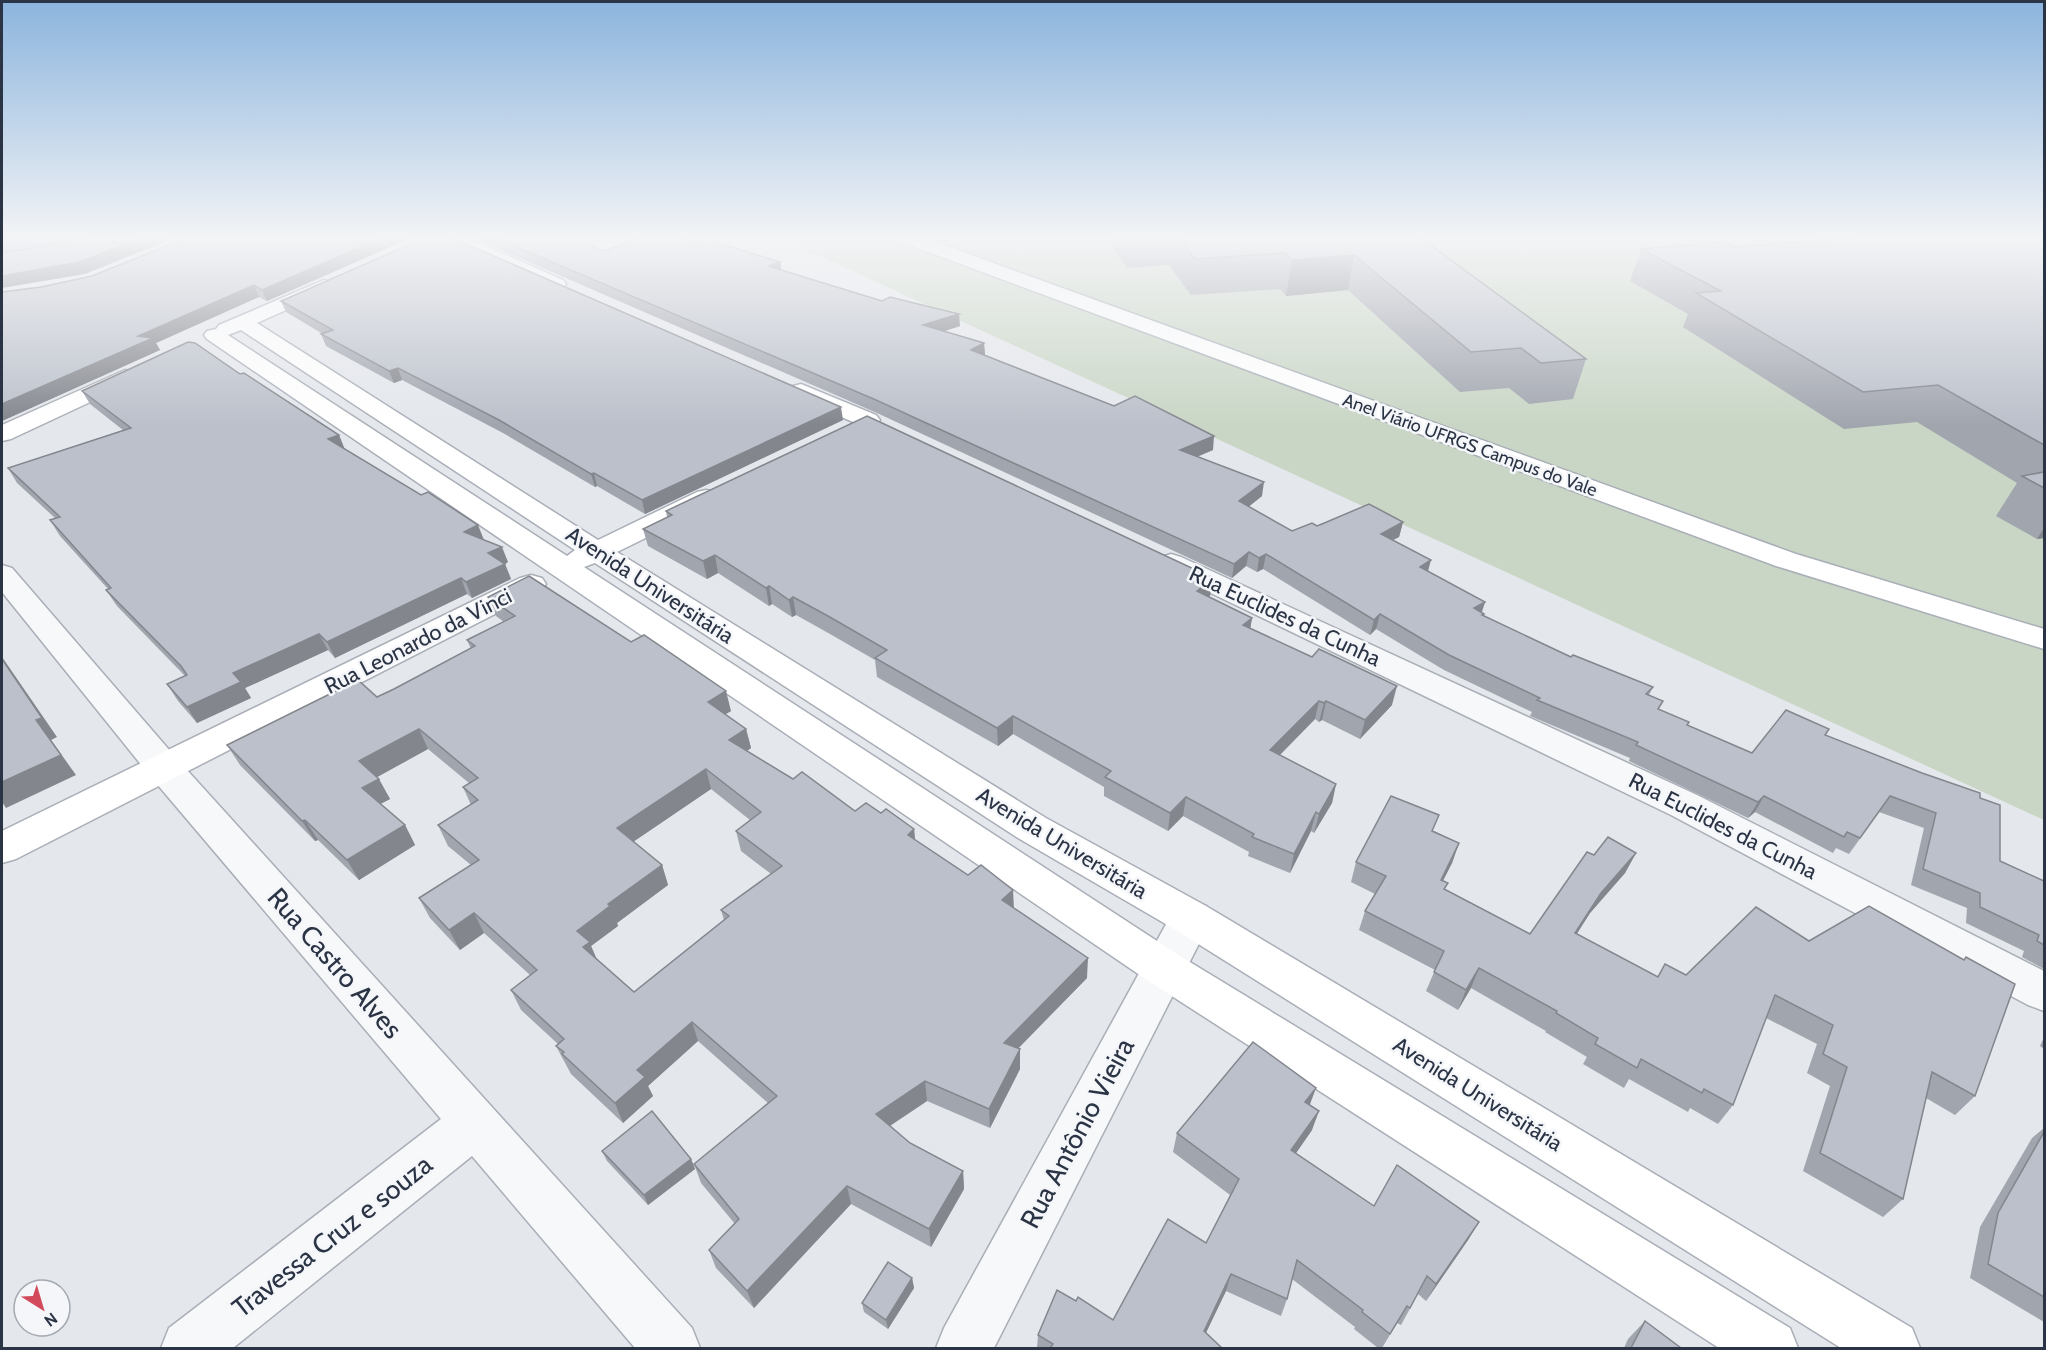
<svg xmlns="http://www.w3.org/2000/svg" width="2046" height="1350" viewBox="0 0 2046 1350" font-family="Cabin,sans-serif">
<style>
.green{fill:#c9d6c5}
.water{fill:#9fb4cc}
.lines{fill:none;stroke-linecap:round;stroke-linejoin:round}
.street-casing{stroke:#a9aeb7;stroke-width:3}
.secondary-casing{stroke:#a9aeb7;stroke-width:3}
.street{fill:#f7f8fa;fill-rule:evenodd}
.secondary{fill:#fff;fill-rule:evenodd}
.wall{fill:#a1a5ae;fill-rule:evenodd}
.shaded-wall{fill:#83868d}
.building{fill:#bbc0ca;stroke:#83868d;stroke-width:1.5;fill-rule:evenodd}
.labels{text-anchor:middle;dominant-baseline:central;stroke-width:5;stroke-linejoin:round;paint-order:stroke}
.far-street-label{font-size:18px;fill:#2b3445;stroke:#f4f6f9}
.street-label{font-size:22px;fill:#2b3445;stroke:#f4f6f9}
.near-street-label{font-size:27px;fill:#2b3445;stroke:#f4f6f9}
</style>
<rect width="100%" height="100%" fill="#e4e7ec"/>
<path class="green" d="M767,236H2044V820L820,256Z"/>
<path class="water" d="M2,236H91L2,259Z"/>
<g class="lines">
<defs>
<g id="street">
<path d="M1171,554L1181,557L1697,795L2044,971V1011L2028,1005L1671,815L1161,569L1156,563L1161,557Z"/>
<path d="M2,565L12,568L177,759L692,1328L700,1348H635L472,1156L233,1348H161L169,1328L441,1119L151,777L2,592Z"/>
<path d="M1191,901L1206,906L1212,918L994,1348H936L944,1328L1176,906Z"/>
</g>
<g id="secondary">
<path d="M439,236H463L563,280L566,284L563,288H549L442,240Z"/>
<path d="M893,236H919L1796,554L2044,629V649L1776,566L896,240Z"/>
<path d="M324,280L331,282L334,286L331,290L257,323L598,540L697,492L706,490L715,492L719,498L715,504L617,552L1046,818L1206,906L1912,1328L1920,1348H1841L1176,930L1018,838L595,563L584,567L1180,956L1790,1328L1798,1348H1719L1150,982L207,339L204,335L207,331L216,329L219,325ZM241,330L575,550L567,556L228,335Z"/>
<path d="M125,370L133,372L136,377L133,382L11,439L2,441V425Z"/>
<path d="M801,384L876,415L880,420L876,425L868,427L860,425L793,396L790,391L793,386Z"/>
<path d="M531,575L542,578L546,584L542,590L16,859L2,863V831L520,578Z"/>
</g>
</defs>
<use href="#street" class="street-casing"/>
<use href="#secondary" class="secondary-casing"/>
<use href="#street" class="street"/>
<use href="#secondary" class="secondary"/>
</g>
<g class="wall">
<path d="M191,236H415L267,301L259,297L156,343L160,350L2,421V292L41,287L92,276Z"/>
<path d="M469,236H572L586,243L604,251L781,270L960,326L943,331L984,343L985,355L1213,450L1197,457L1262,496L1248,507L1292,531L1317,526L1403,522L1399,537L1393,540L1428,571L1485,602L1482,612L1484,614L1483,616L1571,657L1653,687L1649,695L1659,709L1687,725L1752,753L1825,735L1980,798L2000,861L2044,881V969L2022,957L2024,951L1966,923L1967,908L1911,885L1924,828L1879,812L1849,854L1836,848L1833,853L1755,812L1748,818L1629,761L1630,758L1530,716L1532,712L1444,670L1376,629L1370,635L1263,569L1257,572L1246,566L1232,578L877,413Z"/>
<path d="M1104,236H1418L1586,359L1573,399L1529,404L1509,388L1460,392L1348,290L1286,296L1280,289L1191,295L1169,265L1127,268Z"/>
<path d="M1819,236H2044V538L2037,539L1996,516L2017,483L1917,422L1844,429L1683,327L1688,314L1630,281L1641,249L1734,247L1817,241Z"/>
<path d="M281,301L843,420L645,514L597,486L595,487L503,433L402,380L394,383L326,346L321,334H323L286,312Z"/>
<path d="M240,374L339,435L345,450L483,539L508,562L505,564L511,579L472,598L467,594L335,658L328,650L245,688L251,698L197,723L178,701L167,684L185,676L117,606L106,590L108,589L60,536L50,520L55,518L17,483L8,468L123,430L90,404L82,391Z"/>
<path d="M666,511L1213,578L1210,596L1209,597L1252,618L1250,629L1392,705L1360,739L1322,720L1319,722L1315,719L1280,755L1336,784L1332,803L1314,833L1311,831L1290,873L1248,856L1249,852L1183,816L1168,831L1104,796V787L1013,734L998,746L877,677L875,660L830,634L796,615L792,617L772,604L769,606L718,573L707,579L648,546L643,529L667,517Z"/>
<path d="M488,597L731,711L725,714L746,729L751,748L747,751L793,779L855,811L881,813L914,829L915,840L1014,908L1087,978L1018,1048L1020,1069L990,1128L927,1101L890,1126L910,1143L963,1171L964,1189L931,1247L851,1204L754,1308L716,1268L709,1250L735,1224L701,1183L694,1164L768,1103L698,1041L648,1086L653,1096L623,1123L571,1074L556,1046L558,1044L521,1010L511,990L530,975L484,933L460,950L430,918L419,898L471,865L448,846L438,825L471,805L463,787L469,783L428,749L377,777L390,799L380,804L405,825L415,845L359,880L318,840L315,841L240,765L227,745L377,697L394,689L471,649L467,640L504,622L496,616ZM711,789L750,820L736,831L741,851L771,874L721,910L724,920L634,992L597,960L591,946L618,926L617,923L668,885L662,865L633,842Z"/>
<path d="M1434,831L1459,843L1452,863L1443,881L1445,889L1530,934L1594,855L1636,853L1625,873L1590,913L1577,934L1657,977L1665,964L1686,975L1756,907L1975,1096L1955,1115L1926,1098L1903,1199L1883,1217L1803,1171L1830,1086L1807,1073L1817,1044L1766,1018L1733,1105L1718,1124L1690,1108L1688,1112L1629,1079L1624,1088L1583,1064L1587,1057L1545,1032L1546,1031L1471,988L1458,1010L1426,991L1435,970L1359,930L1365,911L1375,894L1351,882L1356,862Z"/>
<path d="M2044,1037V1049L2040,1046Z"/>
<path d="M1310,1105L1312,1130L1296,1153L1374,1206L1479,1222L1468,1240L1426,1301L1418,1294L1401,1325L1397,1323L1382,1348H1378L1354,1329L1355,1327L1292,1279L1287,1299L1281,1316L1226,1291L1206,1333L1222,1348H1037L1038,1335L1076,1301L1113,1320L1206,1243L1230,1195L1173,1152L1177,1133Z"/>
<path d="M2044,1128V1322L1970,1278L1980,1227L2032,1138Z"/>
<path d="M602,1151L691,1159L695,1169L648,1205L607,1161Z"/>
<path d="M912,1278L914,1288L888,1329L864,1312L862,1303Z"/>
<path d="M1645,1321L1681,1348H1624L1628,1339Z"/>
</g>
<g class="shaded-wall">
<path d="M147,236H179L85,274L2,288V276Z"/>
<path d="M386,236H415L267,301L262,290Z"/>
<path d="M1354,255L1348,290L1286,296L1292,260Z"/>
<path d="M780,262L782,273L768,266Z"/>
<path d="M254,285L259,297L156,343L160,350L2,421V404L138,336Z"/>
<path d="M959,314L960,326L924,338L923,325Z"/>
<path d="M984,343L985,356L971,350Z"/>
<path d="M398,368L402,380L394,383L389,371Z"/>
<path d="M841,407L843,420L645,514L642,500Z"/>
<path d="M339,435L345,450L328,439Z"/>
<path d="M1214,436L1213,450L1179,464L1180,450Z"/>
<path d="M594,473L597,486L595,487L591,474Z"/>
<path d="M1264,482L1262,496L1237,516L1239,501Z"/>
<path d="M1403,522L1399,537L1377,548L1381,534Z"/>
<path d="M478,525L484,540L464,532Z"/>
<path d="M2044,528V538L2037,539Z"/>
<path d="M502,547L508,562L493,569L488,553Z"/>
<path d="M1249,552L1246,566L1232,578L1234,564Z"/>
<path d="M1266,554L1263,569L1257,572L1259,558Z"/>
<path d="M715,555L718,573L707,579L703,561Z"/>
<path d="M1431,560L1427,575L1420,567Z"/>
<path d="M505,564L511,579L472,598L466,582Z"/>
<path d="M461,578L467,594L335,658L327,642Z"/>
<path d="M1213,578L1210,596L1195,609L1197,591Z"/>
<path d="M769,586L772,604L769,606L766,588Z"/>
<path d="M793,597L796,615L792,617L789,600Z"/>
<path d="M1485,602L1480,617L1474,608Z"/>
<path d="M1380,614L1376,629L1370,635L1374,620Z"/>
<path d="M1252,618L1249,636L1243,625Z"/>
<path d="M319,634L328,650L245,688L251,698L197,723L187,707L233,673Z"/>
<path d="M2,657L57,737L51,740L76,775L6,808L2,802V782L36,720L2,659Z"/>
<path d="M1397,686L1392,705L1360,739L1365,720Z"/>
<path d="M726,691L731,711L713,722L708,702Z"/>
<path d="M1319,701L1315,719L1267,768L1270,750Z"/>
<path d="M1326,701L1322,720L1319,722L1324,703Z"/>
<path d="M1013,716V734L998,746L997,728Z"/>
<path d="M419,729L428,749L370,781L359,761Z"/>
<path d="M746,729L751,748L734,760L729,740Z"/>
<path d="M706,769L711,789L624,848L617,828Z"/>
<path d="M379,779L390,799L373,808L362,788Z"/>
<path d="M1336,784L1332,803L1314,833L1319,814Z"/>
<path d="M1764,796L1755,812L1748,818L1758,802Z"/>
<path d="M1186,797L1183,816L1168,831L1170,813Z"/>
<path d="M1316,812L1311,831L1290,873L1294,854Z"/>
<path d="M305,820L318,840L315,841L302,821Z"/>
<path d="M405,825L415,845L359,880L347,860Z"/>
<path d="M914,829L916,849L908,835Z"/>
<path d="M1459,843L1452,863L1433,900L1441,880Z"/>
<path d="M1636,853L1625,873L1590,913L1564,953L1575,933L1601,893Z"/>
<path d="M662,865L668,885L617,923L618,926L591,946L598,962L591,967L577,931L608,904Z"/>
<path d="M1013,890L1014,910L1002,900Z"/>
<path d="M474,913L484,933L460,950L449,930Z"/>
<path d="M1088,958L1087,978L1005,1062L1004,1043Z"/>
<path d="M1479,968L1471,988L1458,1010L1466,990Z"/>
<path d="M692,1022L698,1041L648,1086L653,1096L623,1123L615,1103L637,1070Z"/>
<path d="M1020,1049V1069L990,1128L989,1109Z"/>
<path d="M925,1081L927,1101L879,1133L876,1114Z"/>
<path d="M1316,1088L1309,1107L1305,1102Z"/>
<path d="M1319,1111L1312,1130L1285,1169L1291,1150Z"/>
<path d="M691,1159L695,1169L648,1205L644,1195Z"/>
<path d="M963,1171L964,1189L931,1247L929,1229Z"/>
<path d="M847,1186L851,1204L754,1308L747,1291Z"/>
<path d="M1479,1222L1468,1240L1426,1301L1436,1284Z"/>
<path d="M1231,1274L1226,1291L1199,1347L1204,1331Z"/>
<path d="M912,1278L914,1288L888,1329L886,1320Z"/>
</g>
<g class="building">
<path d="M94,236H147L79,262L2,276V253L53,245L79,237L87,239Z"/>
<path d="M191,236H386L262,290L254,285L138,336L153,338L2,404V292L41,287L92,276Z"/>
<path d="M429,236H448L841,407L642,500L594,473L591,474L499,420L398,368L389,371L321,334L333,330L281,301Z"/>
<path d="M491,236H572L586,243L604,251L645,236H674L695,242L705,239L780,262L768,266L882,301L890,297L959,314L923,325L984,343L971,350L1114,406L1135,396L1214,436L1180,450L1264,482L1239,501L1292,531L1312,523L1317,526L1322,524L1369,504L1403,522L1381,534L1431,560L1420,567L1485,602L1474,608L1484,614L1482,615L1571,657L1573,655L1653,687L1646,694L1663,701L1658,709L1689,722L1687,725L1752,753L1786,710L1829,729L1825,735L1922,773L1980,793V798L2000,805V861L2044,881V945L2037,941L2039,935L1980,907V893L1923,869L1936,813L1890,796L1860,838L1847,832L1844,837L1764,796L1758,802L1636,745L1638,742L1537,700L1540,698L1449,655L1380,614L1374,620L1266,554L1259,558L1249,552L1234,564L876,400Z"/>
<path d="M1177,236H1418L1586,359L1541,363L1521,348L1471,352L1354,255L1292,260L1285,253L1195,259Z"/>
<path d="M1865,236H2044V445L1938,385L1863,392L1696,293L1721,291L1641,249L1725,242L1734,247L1867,237Z"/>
<path d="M188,342L195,343L240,374L244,373L339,435L328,439L421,495L428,492L478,525L464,532L502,547L488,553L505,564L466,582L461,578L327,642L319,634L233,673L241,682L187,707L167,684L187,675L181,666L106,590L111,588L50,520L60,517L8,468L131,428L82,391Z"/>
<path d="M867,416L1213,578L1197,591L1252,618L1243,625L1312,657L1319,649L1397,686L1365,720L1326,701L1324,703L1319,701L1270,750L1336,784L1319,814L1316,812L1294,854L1252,837L1254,834L1186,797L1170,813L1105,777L1111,771L1013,716L997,728L875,658L887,650L828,616L793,597L789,600L769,586L766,588L715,555L703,561L643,529L672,515L666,511Z"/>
<path d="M2044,472V488L2022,476Z"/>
<path d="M529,576L631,642L644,635L726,691L708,702L746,729L729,740L793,779L802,772L855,811L866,803L881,813L886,809L914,829L908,835L968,875L981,865L1013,890L1002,900L1088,958L1004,1043L1020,1049L989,1109L925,1081L876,1114L910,1143L963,1171L929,1229L847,1186L747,1291L709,1250L739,1219L694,1164L777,1096L692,1022L637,1070L645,1077L615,1103L562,1054L564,1052L556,1046L564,1039L511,990L537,970L474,913L449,930L419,898L479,860L438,825L478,800L463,787L478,778L419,729L359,761L379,779L362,788L405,825L347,860L305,820L302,821L227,745L358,680L377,697L394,689L475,646L467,640L515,616L488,597ZM706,769L761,812L736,831L782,866L721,910L729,916L634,992L583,947L590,942L577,931L610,906L608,904L662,865L617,828Z"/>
<path d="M2,659L42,718L36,720L61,755L2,782Z"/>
<path d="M1391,796L1439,815L1432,831L1459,843L1441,880L1448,883L1444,889L1530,934L1587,852L1594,855L1608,837L1636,853L1601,893L1575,933L1658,977L1665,964L1686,975L1756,907L1809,941L1869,906L1964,960L1966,957L2015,984L1975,1096L1932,1072L1903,1199L1820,1153L1847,1067L1823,1054L1833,1025L1775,995L1733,1105L1704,1089L1702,1093L1641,1059L1637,1068L1595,1044L1598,1038L1556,1013L1557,1011L1479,968L1466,990L1434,972L1444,951L1365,911L1386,876L1356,862Z"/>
<path d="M1253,1042L1316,1088L1305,1102L1319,1111L1291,1150L1374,1206L1397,1165L1479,1222L1436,1284L1427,1276L1410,1308L1407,1306L1390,1334L1362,1312L1363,1310L1297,1260L1287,1299L1231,1274L1204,1331L1222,1348H1050L1053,1344L1038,1335L1057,1290L1076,1301L1078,1297L1113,1320L1168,1219L1206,1243L1239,1179L1177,1133Z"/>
<path d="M652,1111L691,1159L644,1195L602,1151Z"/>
<path d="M2044,1132V1297L1988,1264L1998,1213Z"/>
<path d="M888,1262L912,1278L886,1320L862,1303Z"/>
<path d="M1645,1321L1681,1348H1631Z"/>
</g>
<linearGradient id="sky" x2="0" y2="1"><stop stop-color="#8bb4dd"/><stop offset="0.56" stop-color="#f3f4f6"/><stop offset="1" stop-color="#f3f4f6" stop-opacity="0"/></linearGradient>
<rect width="2046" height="425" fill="url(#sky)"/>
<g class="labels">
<g class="far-street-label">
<text transform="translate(1470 445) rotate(20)">Anel Viário UFRGS Campus do Vale</text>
</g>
<g class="street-label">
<text transform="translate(650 585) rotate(33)">Avenida Universitária</text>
<text transform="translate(1285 616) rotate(25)">Rua Euclides da Cunha</text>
<text transform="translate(418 641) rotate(-27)">Rua Leonardo da Vinci</text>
<text transform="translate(1723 826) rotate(27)">Rua Euclides da Cunha</text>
<text transform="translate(1062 843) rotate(31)">Avenida Universitária</text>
<text transform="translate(1478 1094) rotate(32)">Avenida Universitária</text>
</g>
<g class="near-street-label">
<text transform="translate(335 963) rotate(49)">Rua Castro Alves</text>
<text transform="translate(1077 1133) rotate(-62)">Rua Antônio Vieira</text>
<text transform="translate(332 1236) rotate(-38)">Travessa Cruz e souza</text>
</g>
</g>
<rect width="2046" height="1350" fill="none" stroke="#2b3445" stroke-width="6"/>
<g transform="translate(42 1308) rotate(143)"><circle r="28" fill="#f4f6f9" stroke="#a4a8b1" stroke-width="1.5"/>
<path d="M0-4.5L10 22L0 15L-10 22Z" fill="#d1495b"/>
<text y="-9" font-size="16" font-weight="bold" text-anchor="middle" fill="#2b3445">N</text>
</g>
</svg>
